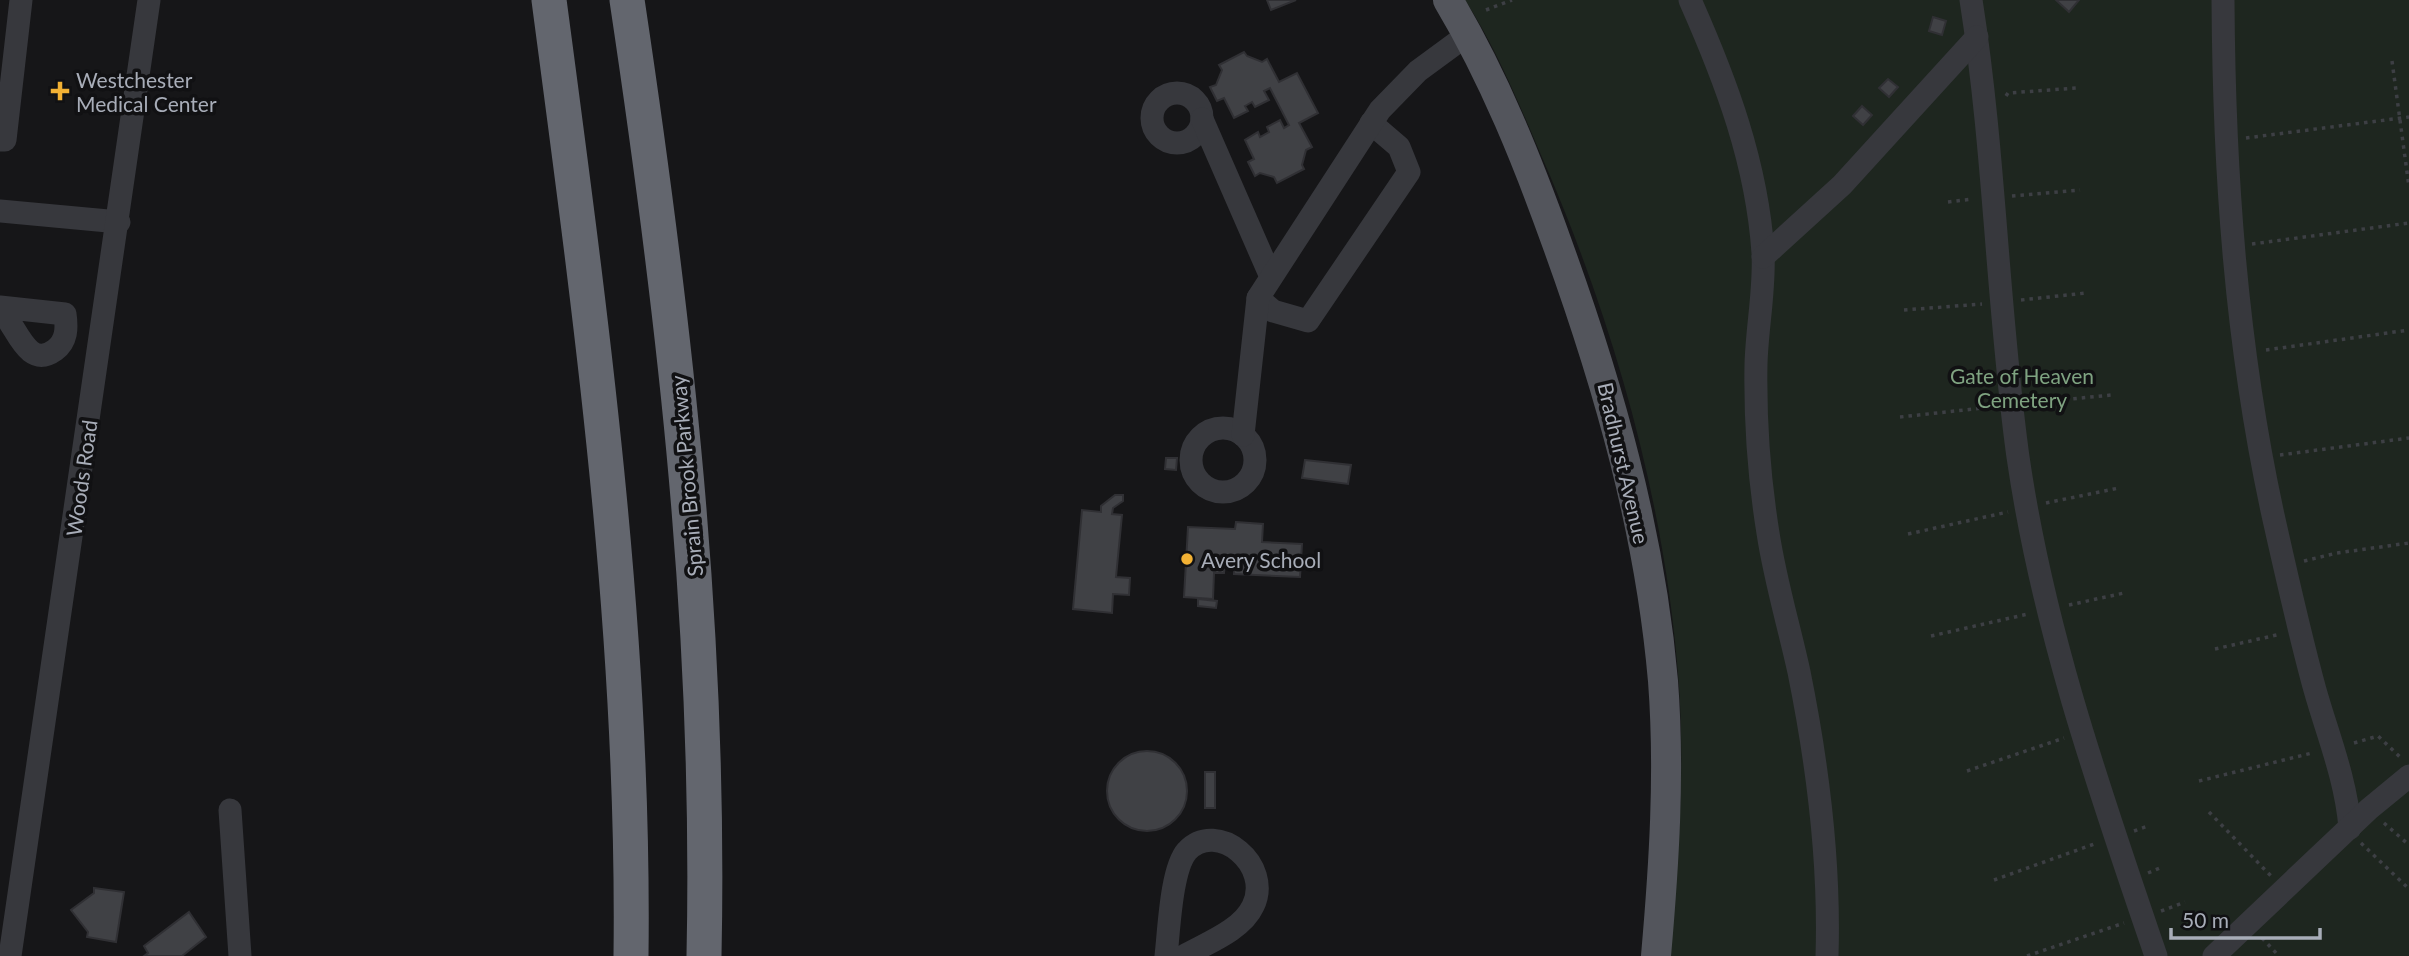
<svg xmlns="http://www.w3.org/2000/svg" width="2409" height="956" viewBox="0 0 2409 956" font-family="Lato,sans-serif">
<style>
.green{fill:#1e261f}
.building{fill:#404145;stroke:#303034;stroke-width:2}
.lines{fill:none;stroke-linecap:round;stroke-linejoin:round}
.path{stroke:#3d3f44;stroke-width:3.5;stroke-dasharray:3.5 5;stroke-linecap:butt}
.minor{stroke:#37383d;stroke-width:23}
.major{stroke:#53555c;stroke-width:30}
.highway{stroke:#63666e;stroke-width:35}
.poi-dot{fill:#f2b134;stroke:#111113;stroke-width:2.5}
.labels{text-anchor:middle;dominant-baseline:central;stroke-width:7;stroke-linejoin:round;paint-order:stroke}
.poi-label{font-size:21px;fill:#a8adb8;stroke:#111113;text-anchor:start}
.park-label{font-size:21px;fill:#7fa381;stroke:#111113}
.street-label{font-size:21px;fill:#a8adb8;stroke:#111113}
</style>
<rect width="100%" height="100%" fill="#161618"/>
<path class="green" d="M1465,0H2409V956H1669C1678,867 1685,776 1679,687C1667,511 1617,333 1548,171C1523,114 1499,52 1465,0Z"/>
<g class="building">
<path d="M1267,0H1296L1271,10Z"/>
<path d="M2056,0H2079L2069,12Z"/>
<path d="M1933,17L1946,21L1942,35L1929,31Z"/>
<path d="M1244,52L1247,56L1262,62L1267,59L1279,82L1297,73L1318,113L1299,123L1312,147L1306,150L1302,165L1304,169L1277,183L1274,177L1260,173L1255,176L1248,162L1254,159L1245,140L1258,132L1260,137L1269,132L1267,127L1280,120L1284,128L1289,125L1270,88L1264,91L1269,100L1255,107L1252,102L1245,106L1248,111L1234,118L1224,98L1217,101L1210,87L1216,85L1222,70L1219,65Z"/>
<path d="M1888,79L1898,87L1889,97L1879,88Z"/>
<path d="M1862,106L1872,115L1863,125L1853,116Z"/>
<path d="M1166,458H1177L1176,470L1165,469Z"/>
<path d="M1305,460L1351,465L1348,484L1302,478Z"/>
<path d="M1115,495H1123V501L1113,508L1112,514L1122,515L1116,577L1130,578L1129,595L1113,594L1112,613L1073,609L1082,510L1101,512V506Z"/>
<path d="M1236,522L1263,524L1262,542L1302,544L1300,577L1234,574L1235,556L1216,555L1215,562L1225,563L1224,573H1214L1213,599L1184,597L1188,527L1235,529Z"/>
<path d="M1198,599L1217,601L1216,608L1198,606Z"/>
<circle cx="1147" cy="791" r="40"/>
<rect x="1205" y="772" width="10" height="36"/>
<path d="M94,888L124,892L116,942L87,937L88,932L71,910L94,893Z"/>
<path d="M189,912L206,937L182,956H144L148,953L144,946Z"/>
</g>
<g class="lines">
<g class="path">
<path d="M1486,10L1512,0"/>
<path d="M2392,61L2409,187"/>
<path d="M2006,96L2008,93L2076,88"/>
<path d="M2246,138L2409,117"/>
<path d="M2012,196L2080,190"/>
<path d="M1948,202L1973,199"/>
<path d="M2252,244L2409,223"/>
<path d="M2021,300L2086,293"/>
<path d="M1904,310L1982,304"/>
<path d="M2266,350L2409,330"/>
<path d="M2031,403L2111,395"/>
<path d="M1900,417L1992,407"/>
<path d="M2280,455L2409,438"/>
<path d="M2046,503L2119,488"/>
<path d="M1908,534L2008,512"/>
<path d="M2304,561L2337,553L2409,543"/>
<path d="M2069,605L2124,593"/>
<path d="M1931,636L2028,614"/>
<path d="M2215,649L2281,634"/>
<path d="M2354,743L2378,736L2400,757"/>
<path d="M1967,771L2064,738"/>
<path d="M2199,781L2312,753"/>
<path d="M2209,812L2271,876"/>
<path d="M2384,823L2409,845"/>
<path d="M2134,831L2148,826"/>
<path d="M2361,843L2409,889"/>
<path d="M2148,873L2162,867"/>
<path d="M1994,880L2097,843"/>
<path d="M2161,911L2185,902"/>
<path d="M2262,938L2279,956"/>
<path d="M2027,956L2124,923"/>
</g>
<g class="minor">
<path d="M1690,0C1726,81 1757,163 1763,253C1765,289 1757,327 1756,364C1755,420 1759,477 1768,533C1775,580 1789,626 1799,672C1818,766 1830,861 1827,956"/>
<path d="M1971,0C1995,152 1997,305 2018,457C2043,630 2100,792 2156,956"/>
<path d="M2223,0C2224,174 2236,345 2273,515C2286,573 2299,632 2315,690C2328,736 2346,779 2350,828"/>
<circle cx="1177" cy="118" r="25"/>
<path d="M1202,119L1271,277"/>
<path d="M0,140H5L21,0"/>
<path d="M0,211L119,222"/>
<path d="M1763,257L1842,185L1977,37"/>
<path d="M1258,298L1273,311L1308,321L1409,172L1399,147L1371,123"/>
<path d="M0,307L65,314C67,328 67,341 55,350C26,371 16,323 0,310"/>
<circle cx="1223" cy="460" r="32"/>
<path d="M1243,435L1258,298L1380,110L1418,71L1467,35"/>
<path d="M230,810L240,956"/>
<path d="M10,956L149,0"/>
<path d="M1166,956C1169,931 1171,869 1187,851C1217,819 1273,865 1253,906C1242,930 1207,943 1184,956"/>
<path d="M2214,956L2369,809L2409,776"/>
</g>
<path class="major" d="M1448,0C1494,77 1528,162 1558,246C1609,387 1650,531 1663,681C1670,773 1664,865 1656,956"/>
<g class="highway">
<path d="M549,0C591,318 635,635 631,956"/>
<path d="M627,0C675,320 711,631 704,956"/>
</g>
</g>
<g class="poi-dot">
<path d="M56.5 80.5h7v7h7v7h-7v7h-7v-7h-7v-7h7z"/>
<circle cx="1187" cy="559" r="7"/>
</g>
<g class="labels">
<g class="poi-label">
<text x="76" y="79">Westchester<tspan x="76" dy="24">Medical Center</tspan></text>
<text x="1201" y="559">Avery School</text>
</g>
<g class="park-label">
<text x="2022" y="375">Gate of Heaven<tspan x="2022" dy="24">Cemetery</tspan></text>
</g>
<g class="street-label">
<text transform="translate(1624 463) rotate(77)">Bradhurst Avenue</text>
<text transform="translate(686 476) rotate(-95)">Sprain Brook Parkway</text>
<text transform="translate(81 478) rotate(-82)">Woods Road</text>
</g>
</g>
<path d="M2171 928v10h149v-10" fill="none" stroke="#a8adb8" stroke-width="3.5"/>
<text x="2182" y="928" font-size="21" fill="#a8adb8" stroke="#111113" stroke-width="5" paint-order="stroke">50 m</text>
</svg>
